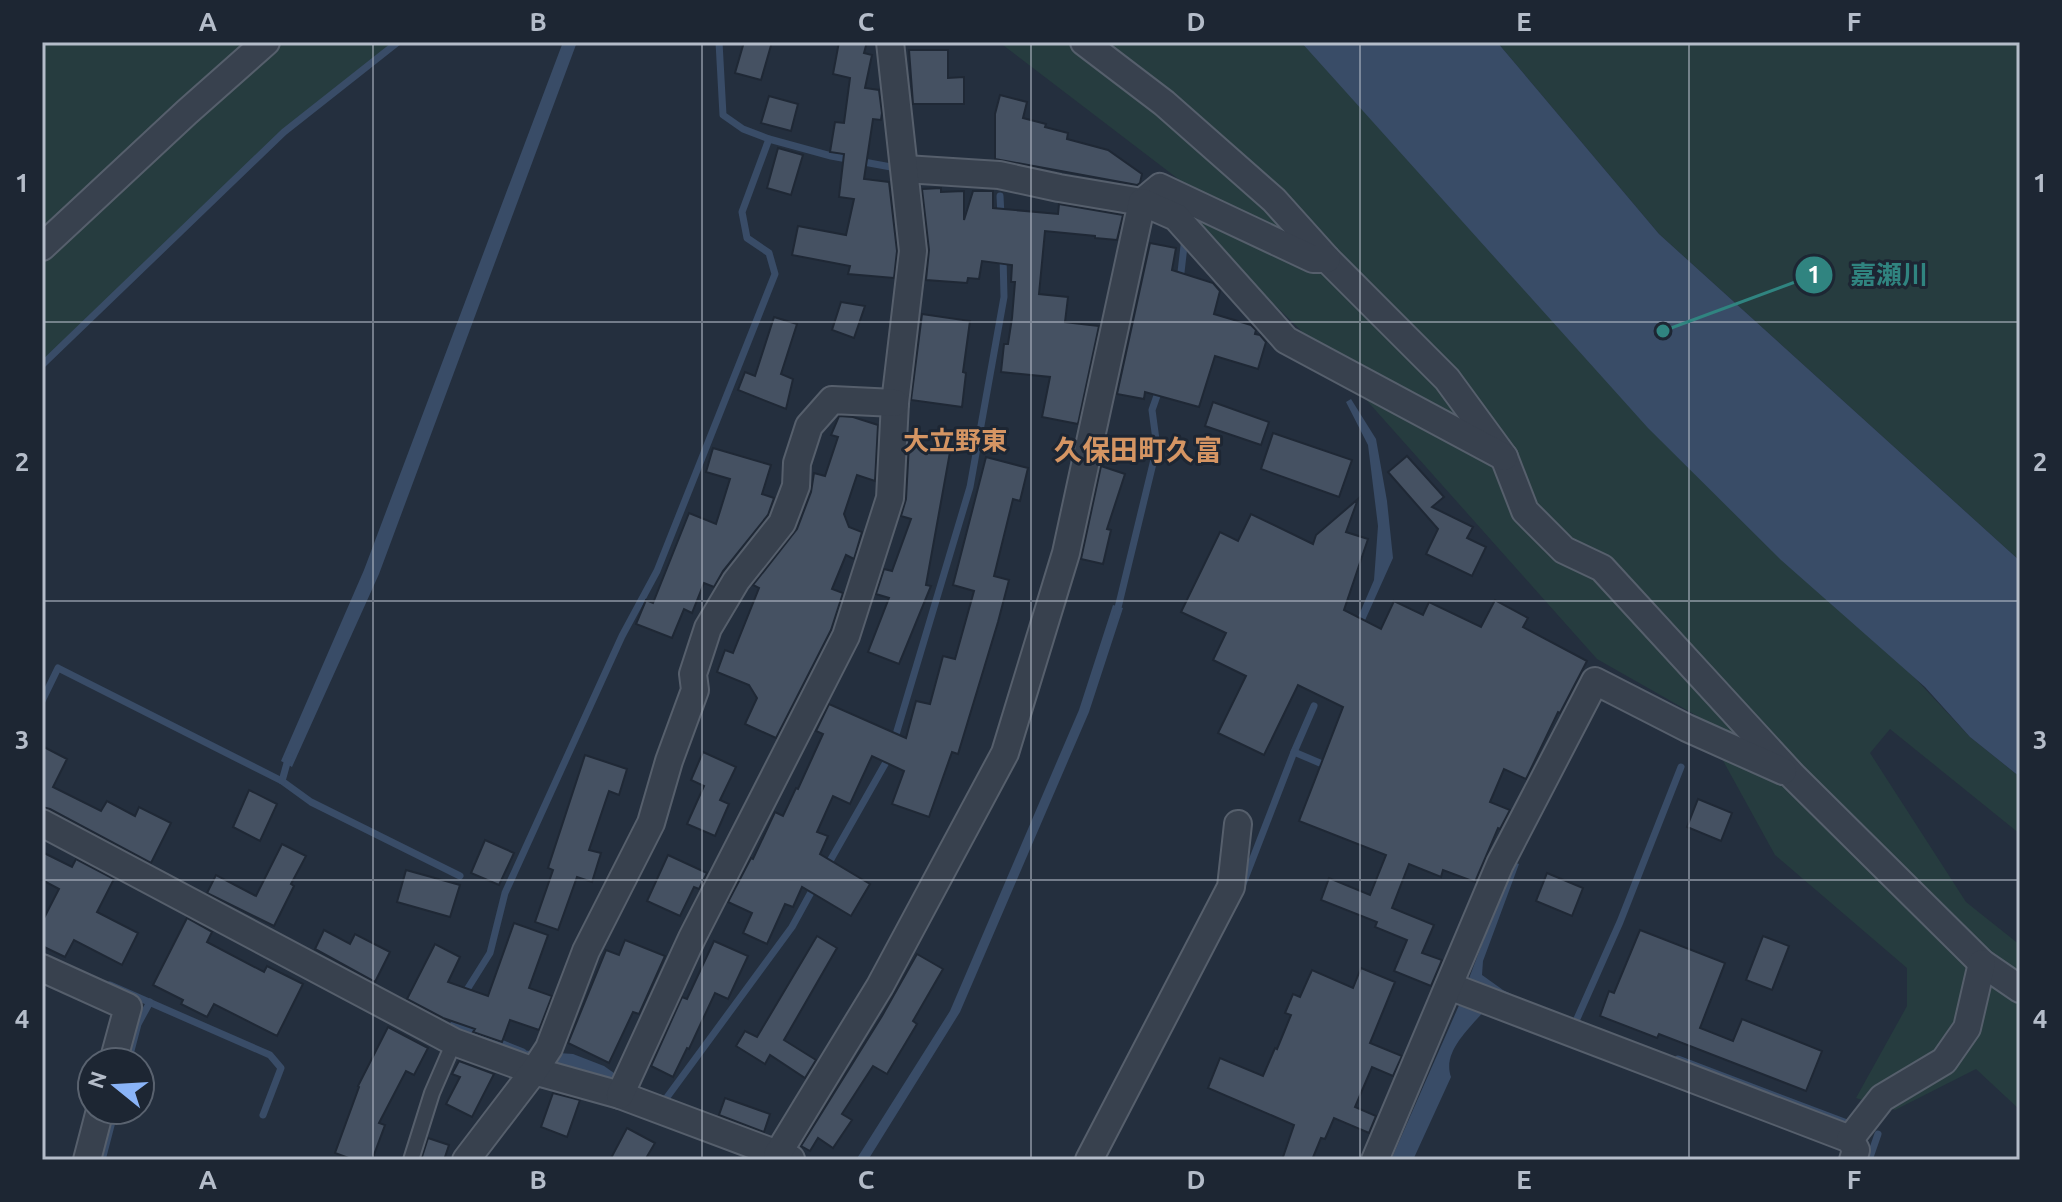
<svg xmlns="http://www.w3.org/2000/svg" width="2062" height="1202" viewBox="0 0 2062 1202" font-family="Ubuntu,'Noto Sans JP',sans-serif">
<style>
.green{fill:#263c3f}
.water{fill:#394c67}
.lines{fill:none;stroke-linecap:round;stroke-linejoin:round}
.stream{stroke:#394c67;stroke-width:7}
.building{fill:#455162;stroke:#1f2835;stroke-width:2}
.lane-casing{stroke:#565f6c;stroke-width:18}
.street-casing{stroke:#565f6c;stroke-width:30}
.lane{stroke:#38414e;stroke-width:14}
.street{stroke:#38414e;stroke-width:26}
.grid{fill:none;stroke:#b4bcc9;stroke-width:2;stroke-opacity:0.55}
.labels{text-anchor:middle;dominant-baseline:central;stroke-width:6;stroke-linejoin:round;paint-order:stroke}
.neighbourhood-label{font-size:26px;font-weight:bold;fill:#d59563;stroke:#1d2633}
.quarter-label{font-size:28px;font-weight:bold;fill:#d59563;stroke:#1d2633}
.leader{fill:none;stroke:#308480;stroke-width:3}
.callout-dot{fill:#308480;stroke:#1d2633;stroke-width:3}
.mark-label{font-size:24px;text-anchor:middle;font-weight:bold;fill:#fff}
.callout-label{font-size:26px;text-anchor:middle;font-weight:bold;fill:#308480;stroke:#1d2633;stroke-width:6;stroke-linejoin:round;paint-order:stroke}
.neatline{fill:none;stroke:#b4bcc9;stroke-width:3}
.grid-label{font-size:26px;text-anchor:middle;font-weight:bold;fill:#b4bcc9}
</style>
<rect width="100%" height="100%" fill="#242f3e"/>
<g class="green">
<path d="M42,42H398L284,132L42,365Z"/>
<path d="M999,42H1321L1970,737L2020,777V834L1890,729L1870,753L1966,902L2020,945V1110L1976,1069L1895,1110L1856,1098L1907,1006V968L1775,855L1699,717L1597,659L1329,358L1189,221L1194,191Z"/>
<path d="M1497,42H2020V561L1659,234Z"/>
</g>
<g class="water">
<path d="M563,42H577L379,574L292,767L281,761L364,570Z"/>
<path d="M1301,42H1497L1659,234L2020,561V777L1970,737L1925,687L1781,560L1648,428Z"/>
<path d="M1351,399L1376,439L1387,501L1393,558L1362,627L1356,622L1374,580L1378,526L1368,445L1346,402Z"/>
<path d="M1113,605L1123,608L1089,712L960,1012L868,1160H856L950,1011L1079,710Z"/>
<path d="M1513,862L1519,864L1483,961L1482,975L1503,990L1541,1009L1468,981Z"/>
<path d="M1460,1003L1484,1011C1469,1029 1442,1052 1451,1077L1413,1160H1391Z"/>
<path d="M517,1050L573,1054L604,1066L641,1092L528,1059Z"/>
</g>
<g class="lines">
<g class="stream">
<path d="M719,42L723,115L743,129L769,139L831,156L891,167"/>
<path d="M1000,196L1001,216"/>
<path d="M1180,281L1184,246"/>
<path d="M42,365L284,132L398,42"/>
<path d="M1116,616L1157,447L1152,410L1160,387"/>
<path d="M42,701L58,668L282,781L311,802L460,876"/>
<path d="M894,741L970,487L1004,297L1003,256"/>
<path d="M1294,752L1314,706"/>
<path d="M282,781L289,756"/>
<path d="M826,868L889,757"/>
<path d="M1241,889L1294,752L1327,766"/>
<path d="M110,985L270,1055L281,1068L263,1115"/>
<path d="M463,996L490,953L505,893L622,636L657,571L775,274L769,253L747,238L742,212L769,139"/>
<path d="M455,1015L454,1024L523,1052"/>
<path d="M1576,1021L1620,922L1681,767"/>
<path d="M1678,1059L1847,1123"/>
<path d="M128,1062L138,1024L150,1002"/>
<path d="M660,1098L665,1100L792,927L815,885"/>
<path d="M102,1160L115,1110"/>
<path d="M1869,1160L1878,1134"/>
</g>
</g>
<g class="building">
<path d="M744,42H772L761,80L735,73Z"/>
<path d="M839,42H867L864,53L872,55L865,88L879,90L882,113L881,120L873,119L864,179L889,182L897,251L894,278L848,274L850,266L792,255L798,226L846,235L854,199L839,197L844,154L830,152L835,122L844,123L850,78L833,74Z"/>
<path d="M909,50H948V78L964,77V104H913Z"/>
<path d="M1000,95L1027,102L1023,118L1046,124L1045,127L1068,133L1067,139L1108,150L1142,174L1140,183L1137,185L995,159V114Z"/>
<path d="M769,96L798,104L791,131L761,123Z"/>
<path d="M778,148L803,155L791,195L767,188Z"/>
<path d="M941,188V192L964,191V220L973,191H993V208L1058,214L1059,204L1123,215L1117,240L1095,238V236L1045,231L1039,294L1068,297L1065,322L1099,326L1078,424L1042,417L1050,377L1001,372L1004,344H1008L1012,318L1015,282H1011L1012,265L982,261L979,279L968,278L967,283L926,280L929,250L922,189Z"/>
<path d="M1150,243L1176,248L1172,270L1213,283L1220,291L1214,314L1251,325L1256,330L1255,334L1260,335L1266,342L1258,369L1215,356L1199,407L1145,392L1144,399L1117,394Z"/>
<path d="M841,302L865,306L854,338L832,330Z"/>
<path d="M922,314L970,321L963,372L966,373L962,407L911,400Z"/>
<path d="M774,317L797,324L781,374L793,379L786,409L738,390L745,372L755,376Z"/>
<path d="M1213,402L1269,422L1261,445L1205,426Z"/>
<path d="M839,416L853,417L878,425L875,481L857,475L844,514L849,527L862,532L854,559L846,555L832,589L843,593L831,630L776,738L745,724L757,698L749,685L717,672L725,650L733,653L759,588L753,585L797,529L811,492L814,473L825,476L838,437L831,435Z"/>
<path d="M1273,433L1352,460L1339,497L1261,469Z"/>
<path d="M909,444L950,452L926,585L931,586L899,664L868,652L889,598L876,594L884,569L892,571L911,519L901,516L906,499Z"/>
<path d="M713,448L771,465L762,494L774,498L768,515L723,571L714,587L704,583L692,613L684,609L672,638L636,624L646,600L653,603L689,513L716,524L730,479L706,472Z"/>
<path d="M1407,456L1444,497L1432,507L1473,527L1467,538L1486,547L1472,576L1426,554L1438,529L1388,472Z"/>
<path d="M986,457L1028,468L1020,501L1013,499L994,576L1009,580L998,622L958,754L952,752L929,817L892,804L904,771L872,756L850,804L833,796L817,832L828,836L820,854L870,884L851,916L802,887L793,907L785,904L767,944L743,933L752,913L728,902L751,858L753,859L775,812L783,816L796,788L798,789L823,734L816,731L829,704L906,738L916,701L930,704L943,656L955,659L974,591L953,585Z"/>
<path d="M1101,466L1125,474L1107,529L1111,530L1103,564L1081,559Z"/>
<path d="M1358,499L1346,532L1368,539L1344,610L1381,629L1394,601L1423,615L1429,602L1481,627L1495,600L1528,618L1523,627L1587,661L1560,713L1558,712L1526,779L1504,769L1490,802L1510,810L1500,829L1498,828L1475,882L1443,870L1441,877L1409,864L1392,908L1434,925L1422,953L1442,960L1431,986L1394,971L1407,940L1375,927L1377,922L1321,900L1329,878L1370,895L1386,855L1299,821L1343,707L1298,685L1264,755L1218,733L1246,676L1213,660L1226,633L1181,612L1220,532L1238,541L1251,514L1313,544L1316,535Z"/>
<path d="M42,746L67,759L53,787L101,811L107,801L135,816L139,807L171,823L151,863L50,809L42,807Z"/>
<path d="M703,752L736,767L720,800L729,804L715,836L687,824L704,786L691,780Z"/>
<path d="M585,755L627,769L619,795L609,791L589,850L601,853L592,882L577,877L558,930L535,922L553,870L548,868Z"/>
<path d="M249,790L277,804L260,841L233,827Z"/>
<path d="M1698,799L1732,813L1721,841L1687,827Z"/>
<path d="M485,840L514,853L499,885L471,873Z"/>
<path d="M282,844L306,856L291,884L294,886L274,926L207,893L216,875L256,896Z"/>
<path d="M42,852L72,867L76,859L114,879L97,912L138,933L122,965L74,940L65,957L42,946V922L59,889L42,880Z"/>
<path d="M668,855L707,873L699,889L694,887L680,916L647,901Z"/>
<path d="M406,870L460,885L450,917L397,902Z"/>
<path d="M1547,873L1583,888L1572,916L1536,901Z"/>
<path d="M187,918L212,932L207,942L264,972L267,966L303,984L277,1036L214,1004L207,1017L181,1004L183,1000L153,985Z"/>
<path d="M514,923L548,935L529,988L552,996L539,1030L510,1020L502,1042L473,1032L475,1029L443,1018L407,999L435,944L460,957L448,982L488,996Z"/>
<path d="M324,930L350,944L355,934L390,952L375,982L315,949Z"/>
<path d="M1640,930L1725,963L1700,1028L1733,1041L1742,1019L1822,1051L1806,1091L1659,1034L1657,1038L1600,1016L1609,991L1614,993Z"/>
<path d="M817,936L837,948L784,1040L816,1060L805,1078L770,1055L765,1064L736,1046L745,1031L757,1037Z"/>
<path d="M1763,936L1789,946L1772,990L1746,980Z"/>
<path d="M625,940L665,956L639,1014L633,1012L609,1063L568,1043L606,950L619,955Z"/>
<path d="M714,941L748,956L728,999L715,993L689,1049L687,1048L673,1077L651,1066L682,997L687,999Z"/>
<path d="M917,954L943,969L913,1021L917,1024L887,1074L873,1066L842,1114L852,1120L833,1148L818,1138L810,1151L801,1146L882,1016Z"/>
<path d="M1361,968L1395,982L1370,1043L1402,1056L1393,1076L1372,1067L1355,1107L1376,1116L1369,1133L1334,1118L1325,1139L1321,1138L1312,1160H1282L1294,1125L1208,1088L1220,1058L1263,1076L1275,1048L1277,1049L1291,1015L1285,1013L1293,994L1300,997L1312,970L1353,988Z"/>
<path d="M388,1027L428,1048L414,1075L406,1071L379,1123L385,1125L372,1160H354L335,1153L359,1087L358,1086Z"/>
<path d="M459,1061L494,1074L472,1117L446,1104L460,1077L452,1074Z"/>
<path d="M553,1093L580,1100L567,1137L541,1127Z"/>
<path d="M725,1098L770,1114L764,1132L719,1115Z"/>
<path d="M627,1128L655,1143L645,1160H610Z"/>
<path d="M428,1138L449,1145L444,1160H421Z"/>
</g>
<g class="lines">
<defs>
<path id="lane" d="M411,1160L432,1093L454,1042"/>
<g id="street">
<path d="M1084,42L1164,103L1274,200L1327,259L1447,379L1504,457L1525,511L1564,550L1602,568L1793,776L1982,963L2020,989"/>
<path d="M905,169L999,175L1059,188L1142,202L1160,187L1313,259H1327"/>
<path d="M42,247L187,112L266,42"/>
<path d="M42,823L454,1042L534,1071L620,1095L791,1159"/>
<path d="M42,968L128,1007L113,1062"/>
<path d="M1449,986L1850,1139L1856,1150L1853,1160"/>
<path d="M620,1095L692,938L846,636L890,498L895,403L913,251L890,42"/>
<path d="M1850,1139L1882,1098L1944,1061L1967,1028L1982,963"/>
<path d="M777,1155L880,986L1005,753L1066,553L1142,202L1176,217L1286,340L1504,457"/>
<path d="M87,1160L100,1110"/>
<path d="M466,1160L534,1071L549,1048L586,951L651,823L669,761L695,690L693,674L708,628L736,581L782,523L796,486L797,463L809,426L832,400L895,403"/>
<path d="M1089,1160L1231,887L1238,824"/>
<path d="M1375,1160L1500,864L1595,681L1687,728L1783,771"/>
</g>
</defs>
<use href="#lane" class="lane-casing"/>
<use href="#street" class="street-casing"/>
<use href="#lane" class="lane"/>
<use href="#street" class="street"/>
</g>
<path class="grid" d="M373,42V1160M702,42V1160M1031,42V1160M1360,42V1160M1689,42V1160M42,322H2020M42,601H2020M42,880H2020"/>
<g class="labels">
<g class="neighbourhood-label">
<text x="955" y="440">大立野東</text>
</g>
<g class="quarter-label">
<text x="1138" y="449">久保田町久富</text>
</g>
</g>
<path class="leader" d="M1663 331L1814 275"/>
<g class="callout-dot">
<circle cx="1663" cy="331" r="8"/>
<circle cx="1814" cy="275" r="20"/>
</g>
<g class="mark-label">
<text x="1814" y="283">1</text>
</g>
<g class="callout-label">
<text x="1889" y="284">嘉瀬川</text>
</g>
<rect width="2062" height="1202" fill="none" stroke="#1d2633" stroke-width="88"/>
<g transform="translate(116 1086) rotate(288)"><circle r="38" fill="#1d2633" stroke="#59626f" stroke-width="2"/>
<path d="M0-6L14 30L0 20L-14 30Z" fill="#8ab4f8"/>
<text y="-12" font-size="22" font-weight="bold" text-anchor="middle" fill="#b4bcc9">N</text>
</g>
<rect x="44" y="44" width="1974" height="1114" class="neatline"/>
<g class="grid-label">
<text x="208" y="31">A</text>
<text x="538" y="31">B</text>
<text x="866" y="31">C</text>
<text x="1196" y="31">D</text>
<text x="1524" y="31">E</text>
<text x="1854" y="31">F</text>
<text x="22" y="192">1</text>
<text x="2040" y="192">1</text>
<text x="22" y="471">2</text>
<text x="2040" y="471">2</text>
<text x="22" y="749">3</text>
<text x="2040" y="749">3</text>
<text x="22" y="1028">4</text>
<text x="2040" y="1028">4</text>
<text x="208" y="1189">A</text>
<text x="538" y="1189">B</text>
<text x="866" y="1189">C</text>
<text x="1196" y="1189">D</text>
<text x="1524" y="1189">E</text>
<text x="1854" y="1189">F</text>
</g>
</svg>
